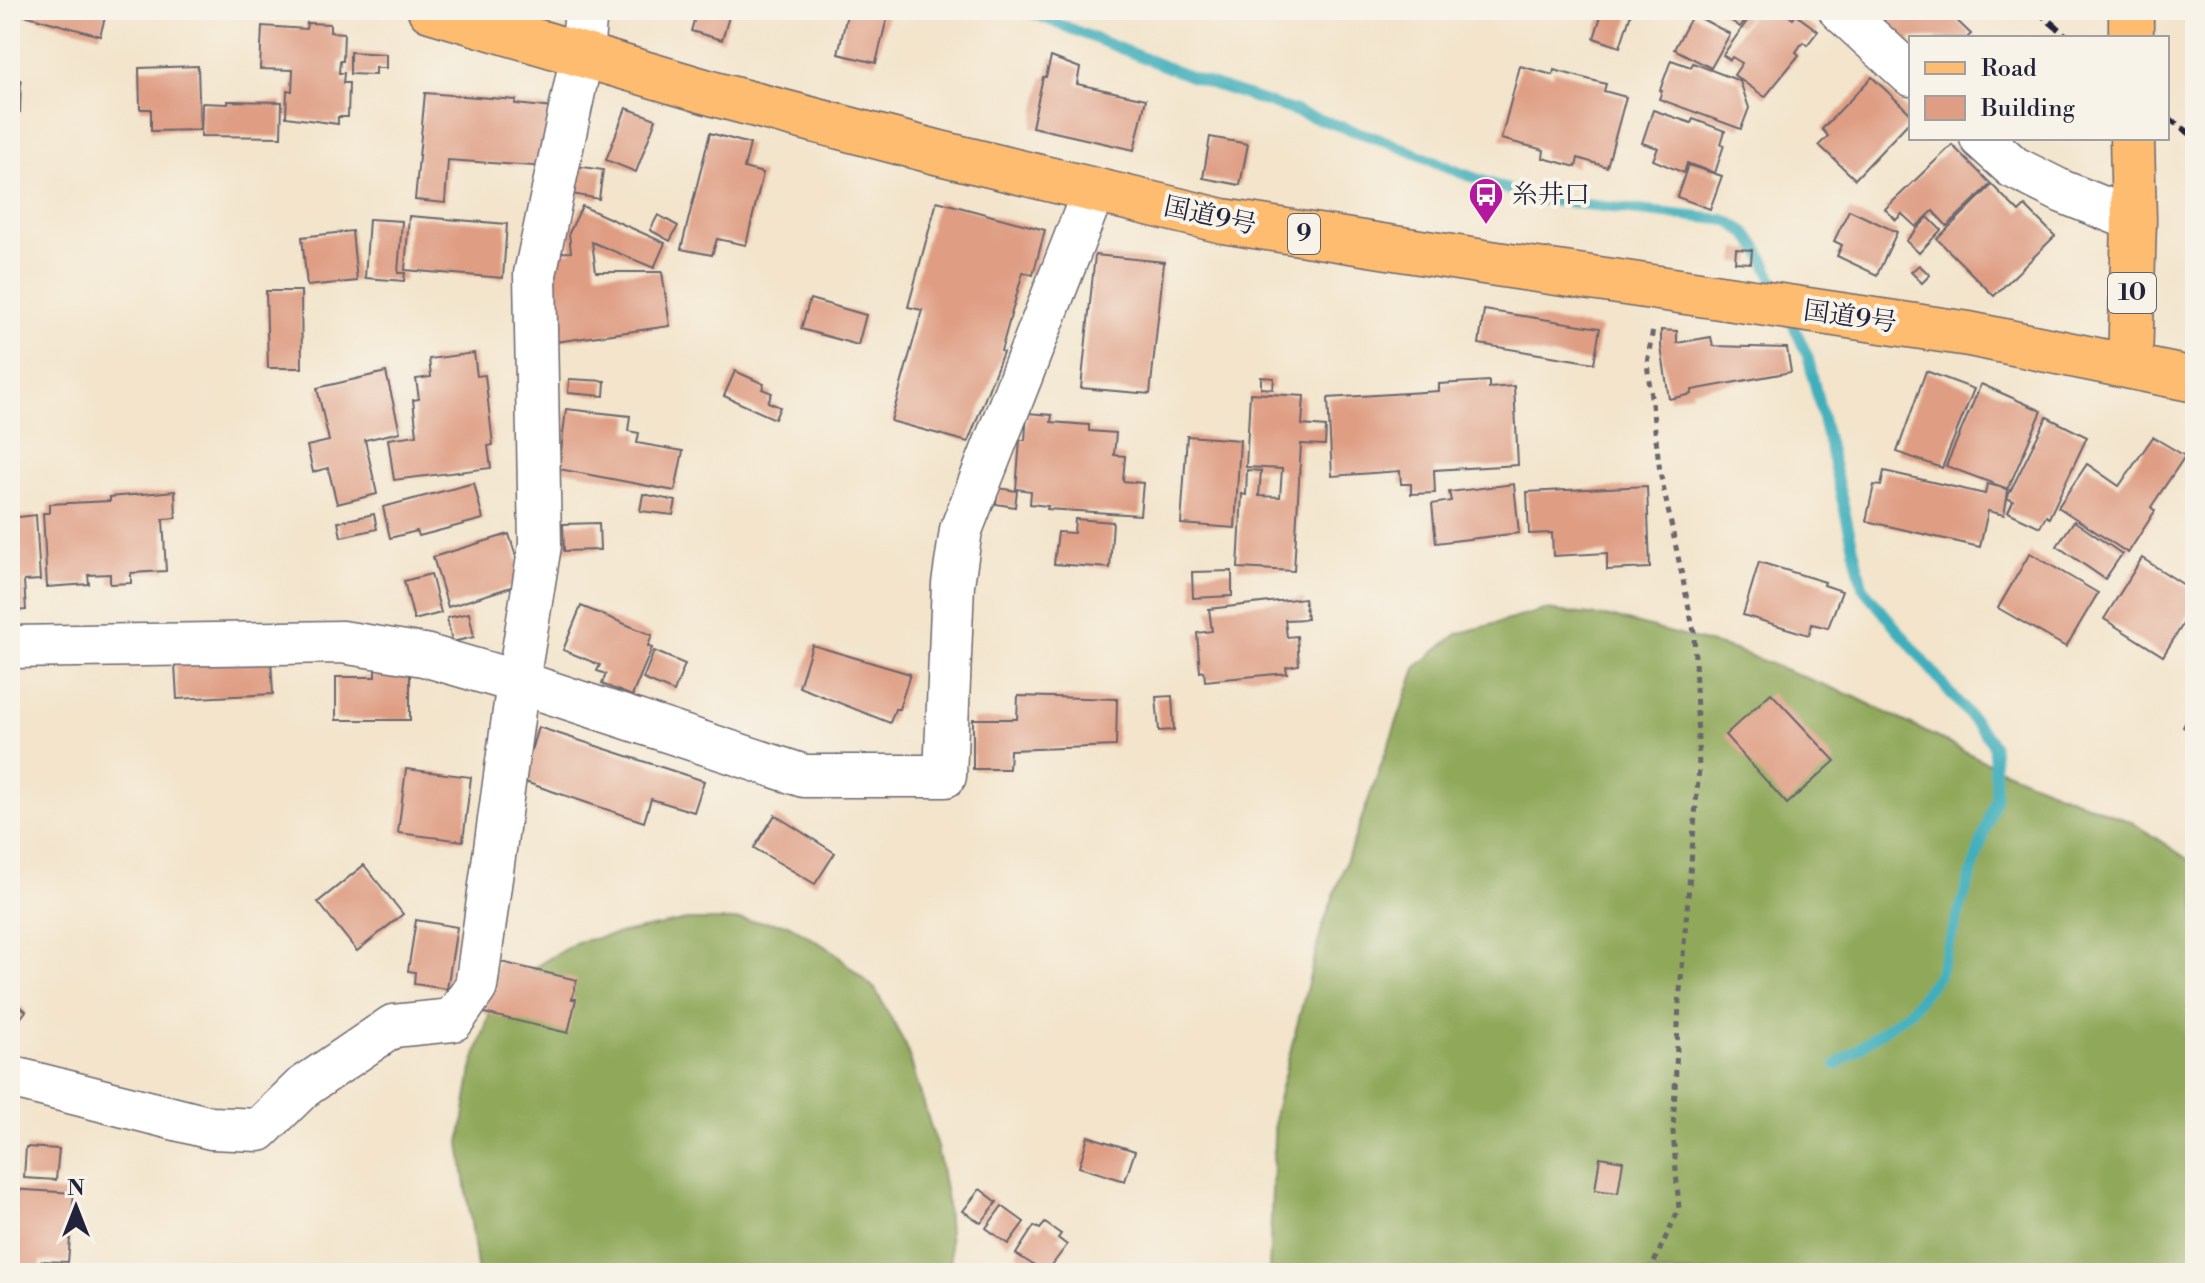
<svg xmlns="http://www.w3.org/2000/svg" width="2205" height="1283" viewBox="0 0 2205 1283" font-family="'Libre Bodoni','Noto Serif JP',serif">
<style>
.forest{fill:#90a85a;stroke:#59654a;stroke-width:2}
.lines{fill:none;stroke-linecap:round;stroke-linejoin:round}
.stream{stroke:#3fafbb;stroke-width:11}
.building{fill:#df9e84}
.street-casing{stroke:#6b666d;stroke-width:45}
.primary-casing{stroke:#6b666d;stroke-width:47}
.highway-casing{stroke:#6b666d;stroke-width:47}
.path{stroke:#6b666d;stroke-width:5;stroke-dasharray:6 6;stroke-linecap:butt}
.street{stroke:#fff;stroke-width:42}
.primary{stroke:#fdbc6f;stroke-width:44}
.highway{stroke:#fdbc6f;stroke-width:44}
.rail{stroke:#22223b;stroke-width:6;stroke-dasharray:12 6;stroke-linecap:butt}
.labels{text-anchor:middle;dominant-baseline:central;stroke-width:8;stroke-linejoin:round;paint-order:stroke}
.shield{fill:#f7f3e8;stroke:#62616f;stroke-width:2}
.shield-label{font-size:24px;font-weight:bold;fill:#22223b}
.poi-label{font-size:26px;fill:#22223b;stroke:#f7f3e8;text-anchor:start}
.street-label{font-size:26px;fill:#22223b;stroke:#f7f3e8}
</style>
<rect width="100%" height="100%" fill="#f7f3e8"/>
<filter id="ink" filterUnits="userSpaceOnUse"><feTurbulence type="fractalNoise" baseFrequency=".0125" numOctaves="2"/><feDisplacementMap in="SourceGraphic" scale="16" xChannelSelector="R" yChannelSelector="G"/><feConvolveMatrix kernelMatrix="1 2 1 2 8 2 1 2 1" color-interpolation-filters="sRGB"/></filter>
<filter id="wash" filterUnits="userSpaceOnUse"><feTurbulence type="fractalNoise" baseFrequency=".006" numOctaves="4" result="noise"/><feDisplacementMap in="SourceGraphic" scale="32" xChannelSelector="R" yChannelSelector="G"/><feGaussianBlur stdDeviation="1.8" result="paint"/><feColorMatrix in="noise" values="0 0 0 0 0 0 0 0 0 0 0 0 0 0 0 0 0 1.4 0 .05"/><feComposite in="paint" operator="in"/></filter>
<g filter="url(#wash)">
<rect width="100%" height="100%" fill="#f3e4cb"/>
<g class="forest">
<path d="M1545,610L1616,618L1735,650L1855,697L1998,768L2133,823L2195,864V1273H1269L1275,1111L1322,928L1417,666L1457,634Z"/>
<path d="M687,920H739L788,924L831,950L875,989L906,1046L937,1147L946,1195L952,1273H478L460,1143L472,1069L490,1012L533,968L577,942Z"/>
</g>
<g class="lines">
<g class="stream">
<path d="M1024,10L1194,78L1388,142L1461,173L1535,199L1725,220C1759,235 1764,262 1779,293"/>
<path d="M1791,320L1808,357L1863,588L1993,744L1996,797L1939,974L1910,1011L1836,1065"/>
</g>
</g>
<g id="blocks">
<g class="building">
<path d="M22,10H107L100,36L21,14Z"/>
<path d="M697,10H731L722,40L691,31Z"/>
<path d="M848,10H889L876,63L838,54Z"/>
<path d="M1603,10H1632L1620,47L1594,38Z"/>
<path d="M1716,10H1753L1740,27Z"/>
<path d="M1755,10H1781L1793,19L1796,15L1818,31L1807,45L1803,42L1796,52L1799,55L1765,97L1734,75L1742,63L1732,57L1730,60L1723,55Z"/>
<path d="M1893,10H1946L1971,34L1967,38H1911V55L1881,23Z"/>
<path d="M1693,14L1730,34L1711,68L1674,49Z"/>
<path d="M307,23L330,24V32L344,33L343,61H340L339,73H344L343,83H349L348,117H338V124L286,117L287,90L292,91L293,70L260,69L262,26L306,29Z"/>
<path d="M350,52L386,54V68H375V75L350,74Z"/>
<path d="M1051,57L1080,68L1077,84L1146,99L1134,150L1032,127L1043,77H1046Z"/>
<path d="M1671,60L1691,67L1693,63L1740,81L1749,108L1741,129L1659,99L1662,91L1660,90Z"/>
<path d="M198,66L200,130L151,131V109H140L139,68Z"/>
<path d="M1520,66L1553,75L1554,70L1606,84L1604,91L1626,97L1607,167L1578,158L1576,167L1543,158L1544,150L1501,139Z"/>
<path d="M1872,77L1911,114V120L1855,179L1819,145L1828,136L1822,129Z"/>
<path d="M10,80H21L20,112H10Z"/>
<path d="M425,93L516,100L515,104L553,108L547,167L448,160L445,203L415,200Z"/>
<path d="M228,101L282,102L281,137L201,136L202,103L228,104Z"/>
<path d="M626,108L656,119L636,172L606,160Z"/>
<path d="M1653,110L1691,123L1693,119L1725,131L1721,144L1724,145L1715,173L1687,163L1684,173L1653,160L1658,148L1642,143Z"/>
<path d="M710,133L750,144L744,168L763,173L746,245L717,239L712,255L681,249Z"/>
<path d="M1210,137L1248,144L1240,185L1203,178Z"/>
<path d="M1952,145L1991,184L1947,226L1933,211L1916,227L1902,214L1896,220L1885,209Z"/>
<path d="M1688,165L1722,176L1710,209L1677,197Z"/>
<path d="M576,166L603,170L599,199L572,194Z"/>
<path d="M1992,185L2019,212L2025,206L2055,236L1994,296L1937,239Z"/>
<path d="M937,201L1045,230L1033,275L1023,272L1001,351L1003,352L968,442L891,421L922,310L908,307Z"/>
<path d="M582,206L665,243L654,268L592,242L596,272H662L670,326L555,342L550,253L571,252L569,233Z"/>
<path d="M1849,210L1897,232L1877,275L1837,256L1842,245L1834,241Z"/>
<path d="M658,215L678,226L670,241L650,230Z"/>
<path d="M409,216L507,224L503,278L405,270Z"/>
<path d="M1928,217L1941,230L1919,253L1906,241Z"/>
<path d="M369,219L402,221L398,273H405L404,281L365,278Z"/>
<path d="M352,231L357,281L307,286L302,237Z"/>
<path d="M1736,249L1752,250L1751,263L1735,262Z"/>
<path d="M1095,255L1164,262L1150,394L1081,388Z"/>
<path d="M2195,260V283L2185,273Z"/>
<path d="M1919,265L1930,275L1922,283L1911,272Z"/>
<path d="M266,291H301L302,368H268Z"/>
<path d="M810,299L866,315L858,345L801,329Z"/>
<path d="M1484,310L1600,328L1594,363L1479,344Z"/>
<path d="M1661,330L1677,331V343L1711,337L1713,346L1787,348L1791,372L1692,390V394L1669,399L1661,347Z"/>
<path d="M474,353L477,376L485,375L493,445L488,446L491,468L394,480L388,439L417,435L413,400L419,399L416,379L431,377L429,359Z"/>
<path d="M735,371L764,384L762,389L772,393L768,402L780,407L775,419L724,396Z"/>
<path d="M1926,371L1974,389L1942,468L1897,452Z"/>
<path d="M386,372L400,432L365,440L377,494L337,504L328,468L313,472L307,446L329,441L317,388Z"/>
<path d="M1261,377L1274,378L1273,389L1261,388Z"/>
<path d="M569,379L605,381L604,396L568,393Z"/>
<path d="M1489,381V388L1514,386L1518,465L1434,470L1435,493L1411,494V484H1401L1400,471L1332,476L1328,398L1439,391V384Z"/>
<path d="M1981,384L2042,411L2008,489L1946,466Z"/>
<path d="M1250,393L1304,396L1302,425L1326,427L1325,445L1301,444L1294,571L1238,568L1242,494L1246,495L1247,470L1261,471L1259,496L1280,497L1282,469L1246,467Z"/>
<path d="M566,409L630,416L628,431L639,433L637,443L683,451L675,491L559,469Z"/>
<path d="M1027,413L1052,415L1051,422L1089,425V431L1116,433L1114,455L1125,456L1123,481L1143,483L1140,515L1047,509L1048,506L1030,504L1031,491L1016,489L1020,440H1025Z"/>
<path d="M2047,417L2087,437L2049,518L2046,516L2040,527L2008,512L2013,501L2007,498L2004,515L1988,511L1980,547L1866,521L1874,485L1881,486L1884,471L1985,494L1987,484L2008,489L2007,498Z"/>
<path d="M1187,436L1240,440L1235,528L1181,524Z"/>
<path d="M2153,437L2185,456L2151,507L2155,511L2128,553L2058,507L2087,464L2119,486Z"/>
<path d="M474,483L483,519L419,536L417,531L390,538L383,507Z"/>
<path d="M1514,484L1519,533L1436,543L1432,504L1451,501L1449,492Z"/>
<path d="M1647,486L1650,568L1607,570V553L1553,556L1552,533L1529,534L1527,492Z"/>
<path d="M998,488L1017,491L1015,507L996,504Z"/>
<path d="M175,491L176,518L163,519L166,571L131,573V583L110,584V574L88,575L89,584L47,587L43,513H49V504L110,501V497Z"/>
<path d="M643,494L676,501L673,515L640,511Z"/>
<path d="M374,514L377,529L341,537L338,522Z"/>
<path d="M36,515L40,580L24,581L26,610L10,611V518Z"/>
<path d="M1075,519L1113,522L1110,568L1054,564L1058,532L1074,533Z"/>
<path d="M2074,521L2122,554L2105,579L2057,546Z"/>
<path d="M599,523L600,550L564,551L563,524Z"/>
<path d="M509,534L524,583L448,607L433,557Z"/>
<path d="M2030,553L2098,593L2066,647L1998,608Z"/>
<path d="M2142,558L2195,592V605L2163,656L2104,619Z"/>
<path d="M1759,562L1825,582L1824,585L1842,591L1828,628L1812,624L1809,635L1743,615Z"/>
<path d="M1232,571V596L1193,598L1192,572Z"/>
<path d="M431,574L441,613L414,620L404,581Z"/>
<path d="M1304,598L1307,619L1285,620L1287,637L1297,636L1299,665L1286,667L1287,673L1205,681L1204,671L1200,672L1197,633L1212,631L1209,609Z"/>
<path d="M581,606L652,635L648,646L652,648L632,696L602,684L606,674L597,671L600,665L563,650Z"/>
<path d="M469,613L474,637L452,642L447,618Z"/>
<path d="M812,645L910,674L899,709H895L890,723L799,687Z"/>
<path d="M654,651L685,664L674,692L643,679Z"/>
<path d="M271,660L273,694L177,699L175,664Z"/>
<path d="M375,668H410V720H336V677H375Z"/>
<path d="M1771,693L1835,761L1787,804L1725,735Z"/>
<path d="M1018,696L1117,699L1116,746L1010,750L1009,769H973V719H1017Z"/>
<path d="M1172,696L1174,730L1159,731L1156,697Z"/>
<path d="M2195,704V733L2183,727Z"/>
<path d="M538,727L704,781L694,812L651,799L644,822L522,781Z"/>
<path d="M406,769L471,777L463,841L398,833Z"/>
<path d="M775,815L835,853L815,884L754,848Z"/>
<path d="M364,865L403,914L357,951L318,902Z"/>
<path d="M416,920L457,927L447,989L414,984L415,972L408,971Z"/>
<path d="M497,961L577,980L572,999H576L568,1033L484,1013Z"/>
<path d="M10,998L26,1011L10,1032Z"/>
<path d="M1088,1136L1135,1151L1125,1181L1079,1167Z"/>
<path d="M26,1147L59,1149L56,1180L24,1178Z"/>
<path d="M1600,1157L1623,1161L1618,1193L1595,1190Z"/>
<path d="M10,1189L74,1193L68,1262L41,1261L40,1273H10Z"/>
<path d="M980,1189L997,1202L981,1223L963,1211Z"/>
<path d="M1002,1206L1024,1222L1008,1244L986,1228Z"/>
<path d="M1045,1223L1061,1234L1058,1238L1067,1245L1046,1273L1016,1254L1034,1226L1040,1229Z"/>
</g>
</g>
</g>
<g filter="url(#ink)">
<use href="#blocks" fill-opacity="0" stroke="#6b666d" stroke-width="2"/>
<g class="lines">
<defs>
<g id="street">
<path d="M1840,10L1911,75"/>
<path d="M1981,138L2013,167L2063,192L2134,220"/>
<path d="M10,647L342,642L424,655L518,682L804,776H945L953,584L961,530L1094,190"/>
<path d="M10,1077L211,1128L259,1130L302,1088L393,1026L453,1020L476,987L518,682L540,545L535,274L582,54L586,10"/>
</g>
<g id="primary">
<path d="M2131,10V38"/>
<path d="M2130,366L2134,220L2132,138"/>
</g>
<path id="highway" d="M430,10L718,95L940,153L1223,221L1490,263L1969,334L2195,380"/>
</defs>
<use href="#street" class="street-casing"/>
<use href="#primary" class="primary-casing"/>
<use href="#highway" class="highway-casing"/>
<path class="path" d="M1649,1273L1679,1209L1673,1132L1679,1003L1699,769L1694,632L1660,472L1647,363L1653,329"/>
<use href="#street" class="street"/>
<use href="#primary" class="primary"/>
<use href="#highway" class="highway"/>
<g class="rail">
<path d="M2036,10L2069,38"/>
<path d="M2167,117L2195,137"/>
</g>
</g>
</g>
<defs>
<symbol id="bus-pin" viewBox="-11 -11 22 30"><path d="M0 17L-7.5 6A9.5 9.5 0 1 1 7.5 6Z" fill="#b5179e" stroke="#f7f3e8"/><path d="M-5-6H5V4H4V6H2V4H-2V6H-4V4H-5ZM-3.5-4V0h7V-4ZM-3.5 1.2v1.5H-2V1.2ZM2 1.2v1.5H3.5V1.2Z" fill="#fff"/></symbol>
</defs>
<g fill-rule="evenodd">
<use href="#bus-pin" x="1466" y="175" width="40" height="54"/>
</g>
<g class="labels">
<g class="shield">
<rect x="1288" y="214" width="32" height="40" rx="6"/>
<rect x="2108" y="273" width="48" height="40" rx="6"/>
</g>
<g class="shield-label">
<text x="1304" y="234">9</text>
<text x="2132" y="293">10</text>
</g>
<g class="poi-label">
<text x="1512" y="195">糸井口</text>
</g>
<g class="street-label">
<text transform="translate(1210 216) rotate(12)">国道9号</text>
<text transform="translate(1850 317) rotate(8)">国道9号</text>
</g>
</g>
<rect width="2205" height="1283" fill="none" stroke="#f7f3e8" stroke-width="40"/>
<rect x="1909" y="36" width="260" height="104" fill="#f7f3e8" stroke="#a29fa3" stroke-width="2"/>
<rect x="1925" y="62" width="40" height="12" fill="#fdbc6f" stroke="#a29fa3" stroke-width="2"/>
<text x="1981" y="76" font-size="24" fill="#22223b">Road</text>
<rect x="1925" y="96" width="40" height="24" fill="#df9e84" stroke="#a29fa3" stroke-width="2"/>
<text x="1981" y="116" font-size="24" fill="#22223b">Building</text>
<g transform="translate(76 1207)" stroke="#f7f3e8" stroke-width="6" paint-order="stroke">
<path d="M0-6L14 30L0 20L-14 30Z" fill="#22223b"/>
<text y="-12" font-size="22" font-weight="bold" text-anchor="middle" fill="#22223b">N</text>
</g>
</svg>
